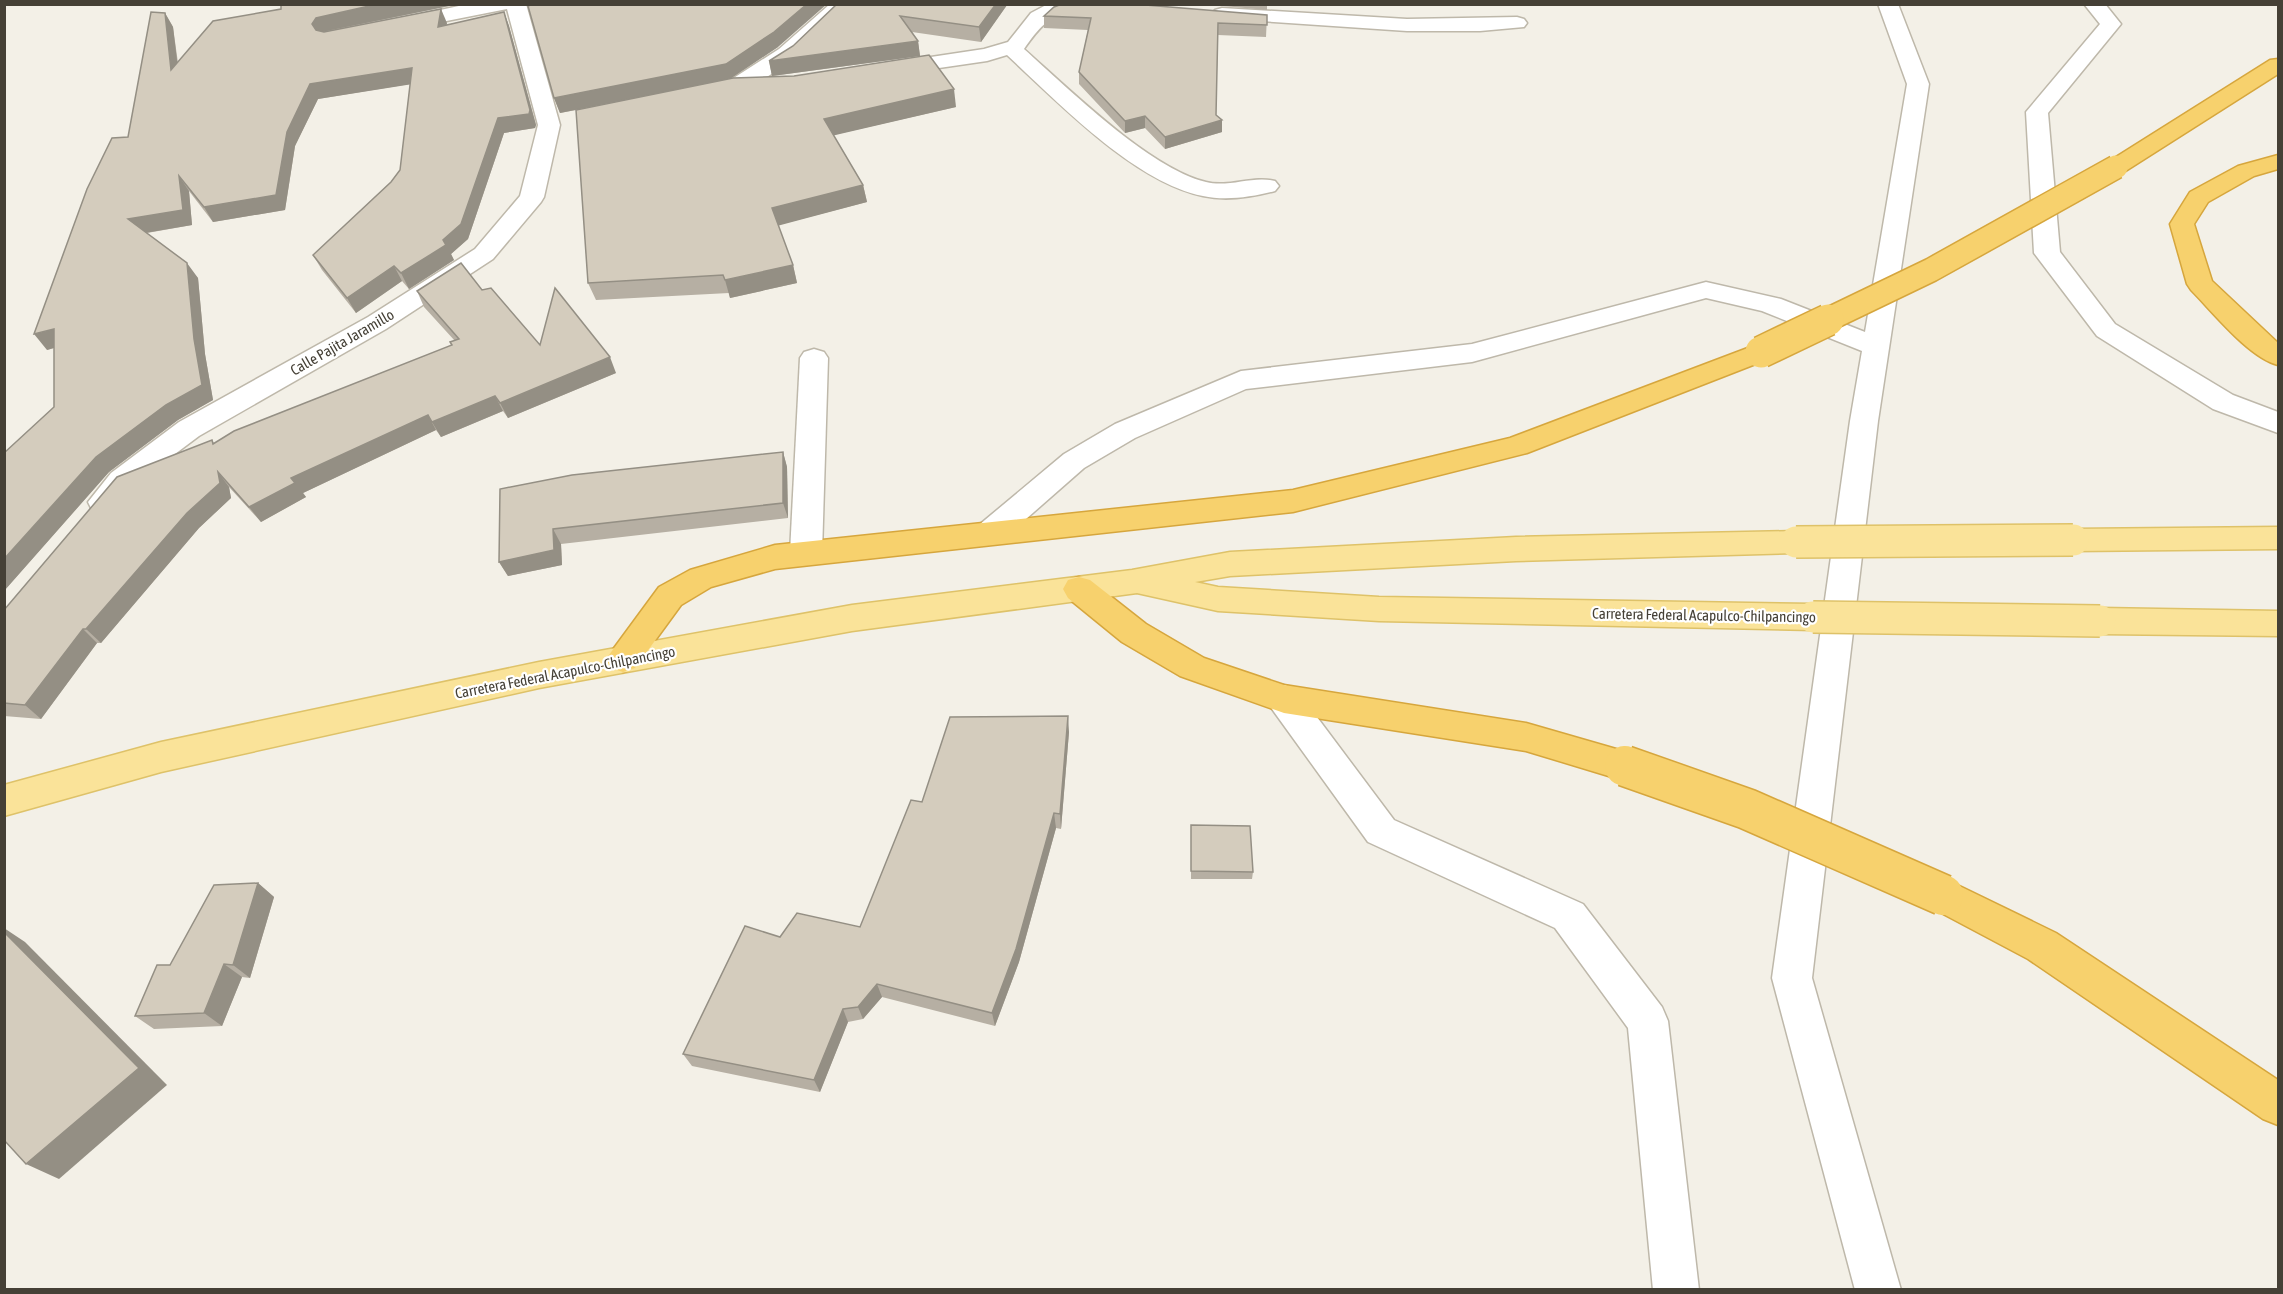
<svg xmlns="http://www.w3.org/2000/svg" width="2283" height="1294" viewBox="0 0 2283 1294" font-family="'Asap Condensed',sans-serif">
<style>
.lines{fill:none;stroke-linecap:round;stroke-linejoin:round}
.minor-casing{stroke:#beb8aa;stroke-width:3}
.major-casing{stroke:#dec269;stroke-width:3}
.highway-casing{stroke:#d6a63d;stroke-width:3}
.minor{fill:#fff;fill-rule:evenodd}
.major{fill:#fae399;fill-rule:evenodd}
.highway{fill:#f7d16d;fill-rule:evenodd}
.major-bridge-casing{stroke:#dec269;stroke-width:34;stroke-linecap:butt}
.highway-bridge-far2-casing{stroke:#d6a63d;stroke-width:26;stroke-linecap:butt}
.highway-bridge-far1-casing{stroke:#d6a63d;stroke-width:34;stroke-linecap:butt}
.highway-bridge-casing{stroke:#d6a63d;stroke-width:43;stroke-linecap:butt}
.major-bridge{stroke:#fae399;stroke-width:31}
.highway-bridge-far2{stroke:#f7d16d;stroke-width:23}
.highway-bridge-far1{stroke:#f7d16d;stroke-width:31}
.highway-bridge{stroke:#f7d16d;stroke-width:40}
.wall{fill:#b6afa3}
.shaded-wall{fill:#948f84}
.building{fill:#d4ccbd;stroke:#948f84;stroke-width:1.5}
.labels{text-anchor:middle;dominant-baseline:central;stroke-width:4.5;stroke-linejoin:round;paint-order:stroke}
.street-label{font-size:15px;fill:#454036;stroke:#fff}
</style>
<rect width="100%" height="100%" fill="#f3f0e7"/>
<g class="lines">
<defs>
<g id="minor">
<path d="M468,4H526L560,125L544,197L541,202L493,259L386,329L199,436L131,487L114,510L103,513L92,510L88,502L111,473L179,422L368,317L475,249L520,196L538,125L507,9L401,30L394,28L391,24L394,20Z"/>
<path d="M830,4H853L795,59L745,91L737,93L729,91L726,86L729,81L779,49Z"/>
<path d="M1048,4L1106,6L1103,10C1094,13 1085,12 1075,12C1049,14 1038,29 1024,49C1069,89 1149,168 1206,182C1229,188 1253,175 1275,181L1279,186L1275,191C1253,197 1225,201 1203,196C1134,182 1058,102 1007,55L987,61L891,75L883,74L880,69L883,64L891,63L984,49L1008,42L1031,13Z"/>
<path d="M1878,4H1898L1929,84L1878,421L1812,978L1901,1290H1855L1772,978L1850,421L1862,351L1762,311L1706,298L1472,362L1246,389L1135,438L1084,468L1001,541L990,544L979,541L975,533L979,525L1064,454L1115,424L1241,371L1472,344L1706,282L1781,299L1865,332L1907,84Z"/>
<path d="M2084,4H2105L2121,24L2048,113L2060,252L2115,324L2233,395L2278,412V433L2213,409L2097,336L2034,253L2026,112L2100,24Z"/>
<path d="M1222,8L1407,19L1517,17L1524,19L1527,23L1524,27L1480,31H1407L1215,18L1212,14L1215,10Z"/>
<path d="M814,349L824,352L828,358L822,553L817,561L806,565L795,561L790,553L800,358L804,352Z"/>
<path d="M1284,685L1296,689L1394,820L1583,904L1662,1007L1668,1021L1699,1290H1653L1628,1028L1555,928L1368,842L1272,709L1267,699L1272,689Z"/>
</g>
<g id="major">
<path d="M2278,527V549L2073,551L2062,548L2058,540L2062,532L2073,529Z"/>
<path d="M1796,531L1807,534L1811,542L1807,550L1796,553L1516,561L1230,576L1195,582L1218,587L1379,597L1813,604L1824,608L1829,617L1824,626L1813,630L1379,621L1218,611L1137,593L852,631L539,688L161,772L4,816V785L161,742L539,662L852,605L1132,570L1230,552L1516,537Z"/>
<path d="M2100,608L2278,611V636L2100,634L2089,630L2084,621L2089,612Z"/>
</g>
<g id="highway">
<path d="M2278,59V74L2124,172L2116,174L2108,172L2104,167L2108,162L2270,60Z"/>
<path d="M2278,155V169L2254,176L2208,202L2194,224L2212,281L2278,343V365C2248,357 2213,312 2191,290L2187,284L2170,224L2190,192L2238,166Z"/>
<path d="M1761,343L1771,346L1775,352L1771,358L1527,453L1293,512L775,569L711,587L681,605L635,668L623,672L611,668L606,659L659,587L690,570L775,545L1293,490L1510,438Z"/>
<path d="M1079,577L1090,580L1146,624L1204,658L1284,685L1526,723L1637,755L1643,766L1637,777L1625,781L1526,751L1284,713L1180,676L1122,642L1068,598L1063,589L1068,580Z"/>
<path d="M1943,878L2056,933L2278,1080V1125L2263,1119L2028,959L1930,907L1924,895L1930,883Z"/>
</g>
</defs>
<use href="#minor" class="minor-casing"/>
<use href="#major" class="major-casing"/>
<use href="#highway" class="highway-casing"/>
<use href="#minor" class="minor"/>
<use href="#major" class="major"/>
<use href="#highway" class="highway"/>
<defs>
<g id="major-bridge">
<path d="M1796,542L2073,540"/>
<path d="M1813,617L2100,621"/>
</g>
<path id="highway-bridge-far2" d="M1825,321L1931,270L2116,167"/>
<path id="highway-bridge-far1" d="M1761,352L1828,320"/>
<path id="highway-bridge" d="M1625,766L1747,809L1943,895"/>
</defs>
<use href="#major-bridge" class="major-bridge-casing"/>
<use href="#highway-bridge-far2" class="highway-bridge-far2-casing"/>
<use href="#highway-bridge-far1" class="highway-bridge-far1-casing"/>
<use href="#highway-bridge" class="highway-bridge-casing"/>
<use href="#major-bridge" class="major-bridge"/>
<use href="#highway-bridge-far2" class="highway-bridge-far2"/>
<use href="#highway-bridge-far1" class="highway-bridge-far1"/>
<use href="#highway-bridge" class="highway-bridge"/>
</g>
<g class="wall">
<path d="M837,4L1007,5L981,42L912,32L918,41L920,56L772,76L769,61L793,46Z"/>
<path d="M1201,4H1267V10Z"/>
<path d="M531,5L778,47L731,78L956,107L833,135L863,185L867,202L778,225L793,265L797,283L730,298L729,293L596,300L588,283L576,110L560,113L554,98Z"/>
<path d="M449,6L324,32L441,9L446,25L504,12L509,26L536,125L535,128L504,133L468,239L451,254L454,260L409,289L402,281L356,313L322,270L313,255L391,182L400,170L410,84L318,99L295,146L285,210L213,222L189,191L192,225L147,233L198,278L205,354L213,400L178,420L109,472L4,591V453L54,407V348L47,350L128,137L165,13L173,27L178,63L213,21Z"/>
<path d="M1267,15L1266,37L1218,35L1216,115L1222,120V132L1165,149L1145,128L1125,133L1079,84V72L1088,30L1044,28V16Z"/>
<path d="M482,290L540,345L616,373L508,418L503,411L441,437L436,430L303,493L306,497L261,522L229,487L231,498L199,528L101,643H97L41,719L4,716V610L212,440L214,443L452,345L455,341L424,307L417,291Z"/>
<path d="M783,452L787,467L788,518L561,544L562,565L508,576L499,562L500,489Z"/>
<path d="M1069,732L1061,829L1056,828L1019,962L995,1026L882,997L863,1019L848,1022L820,1092L692,1066L683,1054L780,937L860,927L922,802Z"/>
<path d="M1191,825L1253,872L1252,879H1191Z"/>
<path d="M258,883L274,897L250,978L242,977L222,1026L154,1029L135,1016L170,965Z"/>
</g>
<g class="shaded-wall">
<path d="M378,4H449V6L331,30L323,32L319,38L312,24L316,18Z"/>
<path d="M807,4H827L778,47L730,79L560,113L554,98Z"/>
<path d="M996,4L1007,5L981,42L979,27Z"/>
<path d="M441,9L447,23L445,41L438,27Z"/>
<path d="M504,12L509,26L536,125L535,128L504,133L468,239L451,254L454,260L409,289L401,273L443,240Z"/>
<path d="M165,13L173,27L180,85L171,70Z"/>
<path d="M918,41L920,56L772,76L769,61Z"/>
<path d="M412,68L419,83L318,99L295,146L285,210L213,222L204,207L287,132L310,84Z"/>
<path d="M954,89L956,107L827,137L824,119Z"/>
<path d="M1145,116V128L1125,133V121Z"/>
<path d="M1222,120V132L1165,149V137Z"/>
<path d="M179,176L189,191L192,225L139,234L128,219Z"/>
<path d="M863,185L867,202L777,226L772,208Z"/>
<path d="M187,263L198,278L205,354L213,400L178,420L109,472L4,591V559L96,457L194,339Z"/>
<path d="M793,265L797,283L730,298L725,280Z"/>
<path d="M394,266L402,281L356,313L347,298Z"/>
<path d="M54,329L67,344L47,350L34,334Z"/>
<path d="M610,357L616,373L508,418L500,403Z"/>
<path d="M495,396L503,411L441,437L432,422Z"/>
<path d="M428,415L436,430L303,493L306,497L261,522L249,507L291,478Z"/>
<path d="M783,452L787,467L788,518L783,503Z"/>
<path d="M218,472L229,487L231,498L199,528L101,643L86,629Z"/>
<path d="M553,529L561,544L562,565L508,576L499,562Z"/>
<path d="M83,629L97,643L41,719L25,705Z"/>
<path d="M1068,716L1069,732L1061,829L1060,814Z"/>
<path d="M1054,813L1056,828L1019,962L995,1026L992,1013Z"/>
<path d="M258,883L274,897L250,978L233,965Z"/>
<path d="M4,928L25,942L167,1085L59,1179L26,1164Z"/>
<path d="M224,964L242,977L222,1026L204,1013Z"/>
<path d="M877,984L882,997L863,1019L858,1007Z"/>
<path d="M843,1009L848,1022L820,1092L814,1080Z"/>
</g>
<g class="building">
<path d="M281,4H378L316,18L312,24L316,30L324,32L441,9L438,27L504,12L530,110L529,114L498,118L461,224L443,240L446,245L401,273L394,266L347,298L313,255L391,182L400,170L412,68L310,84L287,132L276,195L204,207L179,176L183,210L128,219L187,263L194,339L202,385L166,405L96,457L4,559V453L54,407V329L34,334L87,189L112,138L128,137L151,12L165,13L171,70L213,21L281,9Z"/>
<path d="M531,4H807L774,32L726,64L554,98L528,6L531,5Z"/>
<path d="M837,4H996L979,27L900,16L918,41L769,61L793,46Z"/>
<path d="M1062,4H1133L1267,15V25L1218,23L1216,115L1222,120L1165,137L1145,116L1125,121L1079,72L1091,18L1044,16L1054,7Z"/>
<path d="M929,55L954,89L824,119L863,185L772,208L793,265L725,280L723,275L588,283L576,110L733,78L794,76Z"/>
<path d="M461,263L482,290L491,288L540,345L555,288L610,357L500,403L495,396L432,422L428,415L291,478L295,483L249,507L218,472L220,483L187,513L86,629H83L25,705L4,703V610L117,477L212,440L213,444L234,431L452,345L450,342L459,339L417,291Z"/>
<path d="M783,452V503L553,529L554,550L499,562L500,489L572,475Z"/>
<path d="M1068,716L1060,814L1054,813L1016,949L992,1013L877,984L858,1007L843,1009L814,1080L683,1054L745,926L780,937L797,913L860,927L911,800L922,802L950,717Z"/>
<path d="M1191,825L1250,826L1253,872L1191,871Z"/>
<path d="M258,883L233,965L224,964L204,1013L135,1016L157,965H170L214,885Z"/>
<path d="M4,932L139,1068L26,1164L4,1140Z"/>
</g>
<g class="labels">
<g class="street-label">
<text transform="translate(342 342) rotate(-30)">Calle Pajita Jaramillo</text>
<text transform="translate(1704 615) rotate(1)">Carretera Federal Acapulco-Chilpancingo</text>
<text transform="translate(565 672) rotate(-11)">Carretera Federal Acapulco-Chilpancingo</text>
</g>
</g>
<rect width="2283" height="1294" fill="none" stroke="#454036" stroke-width="12"/>
</svg>
